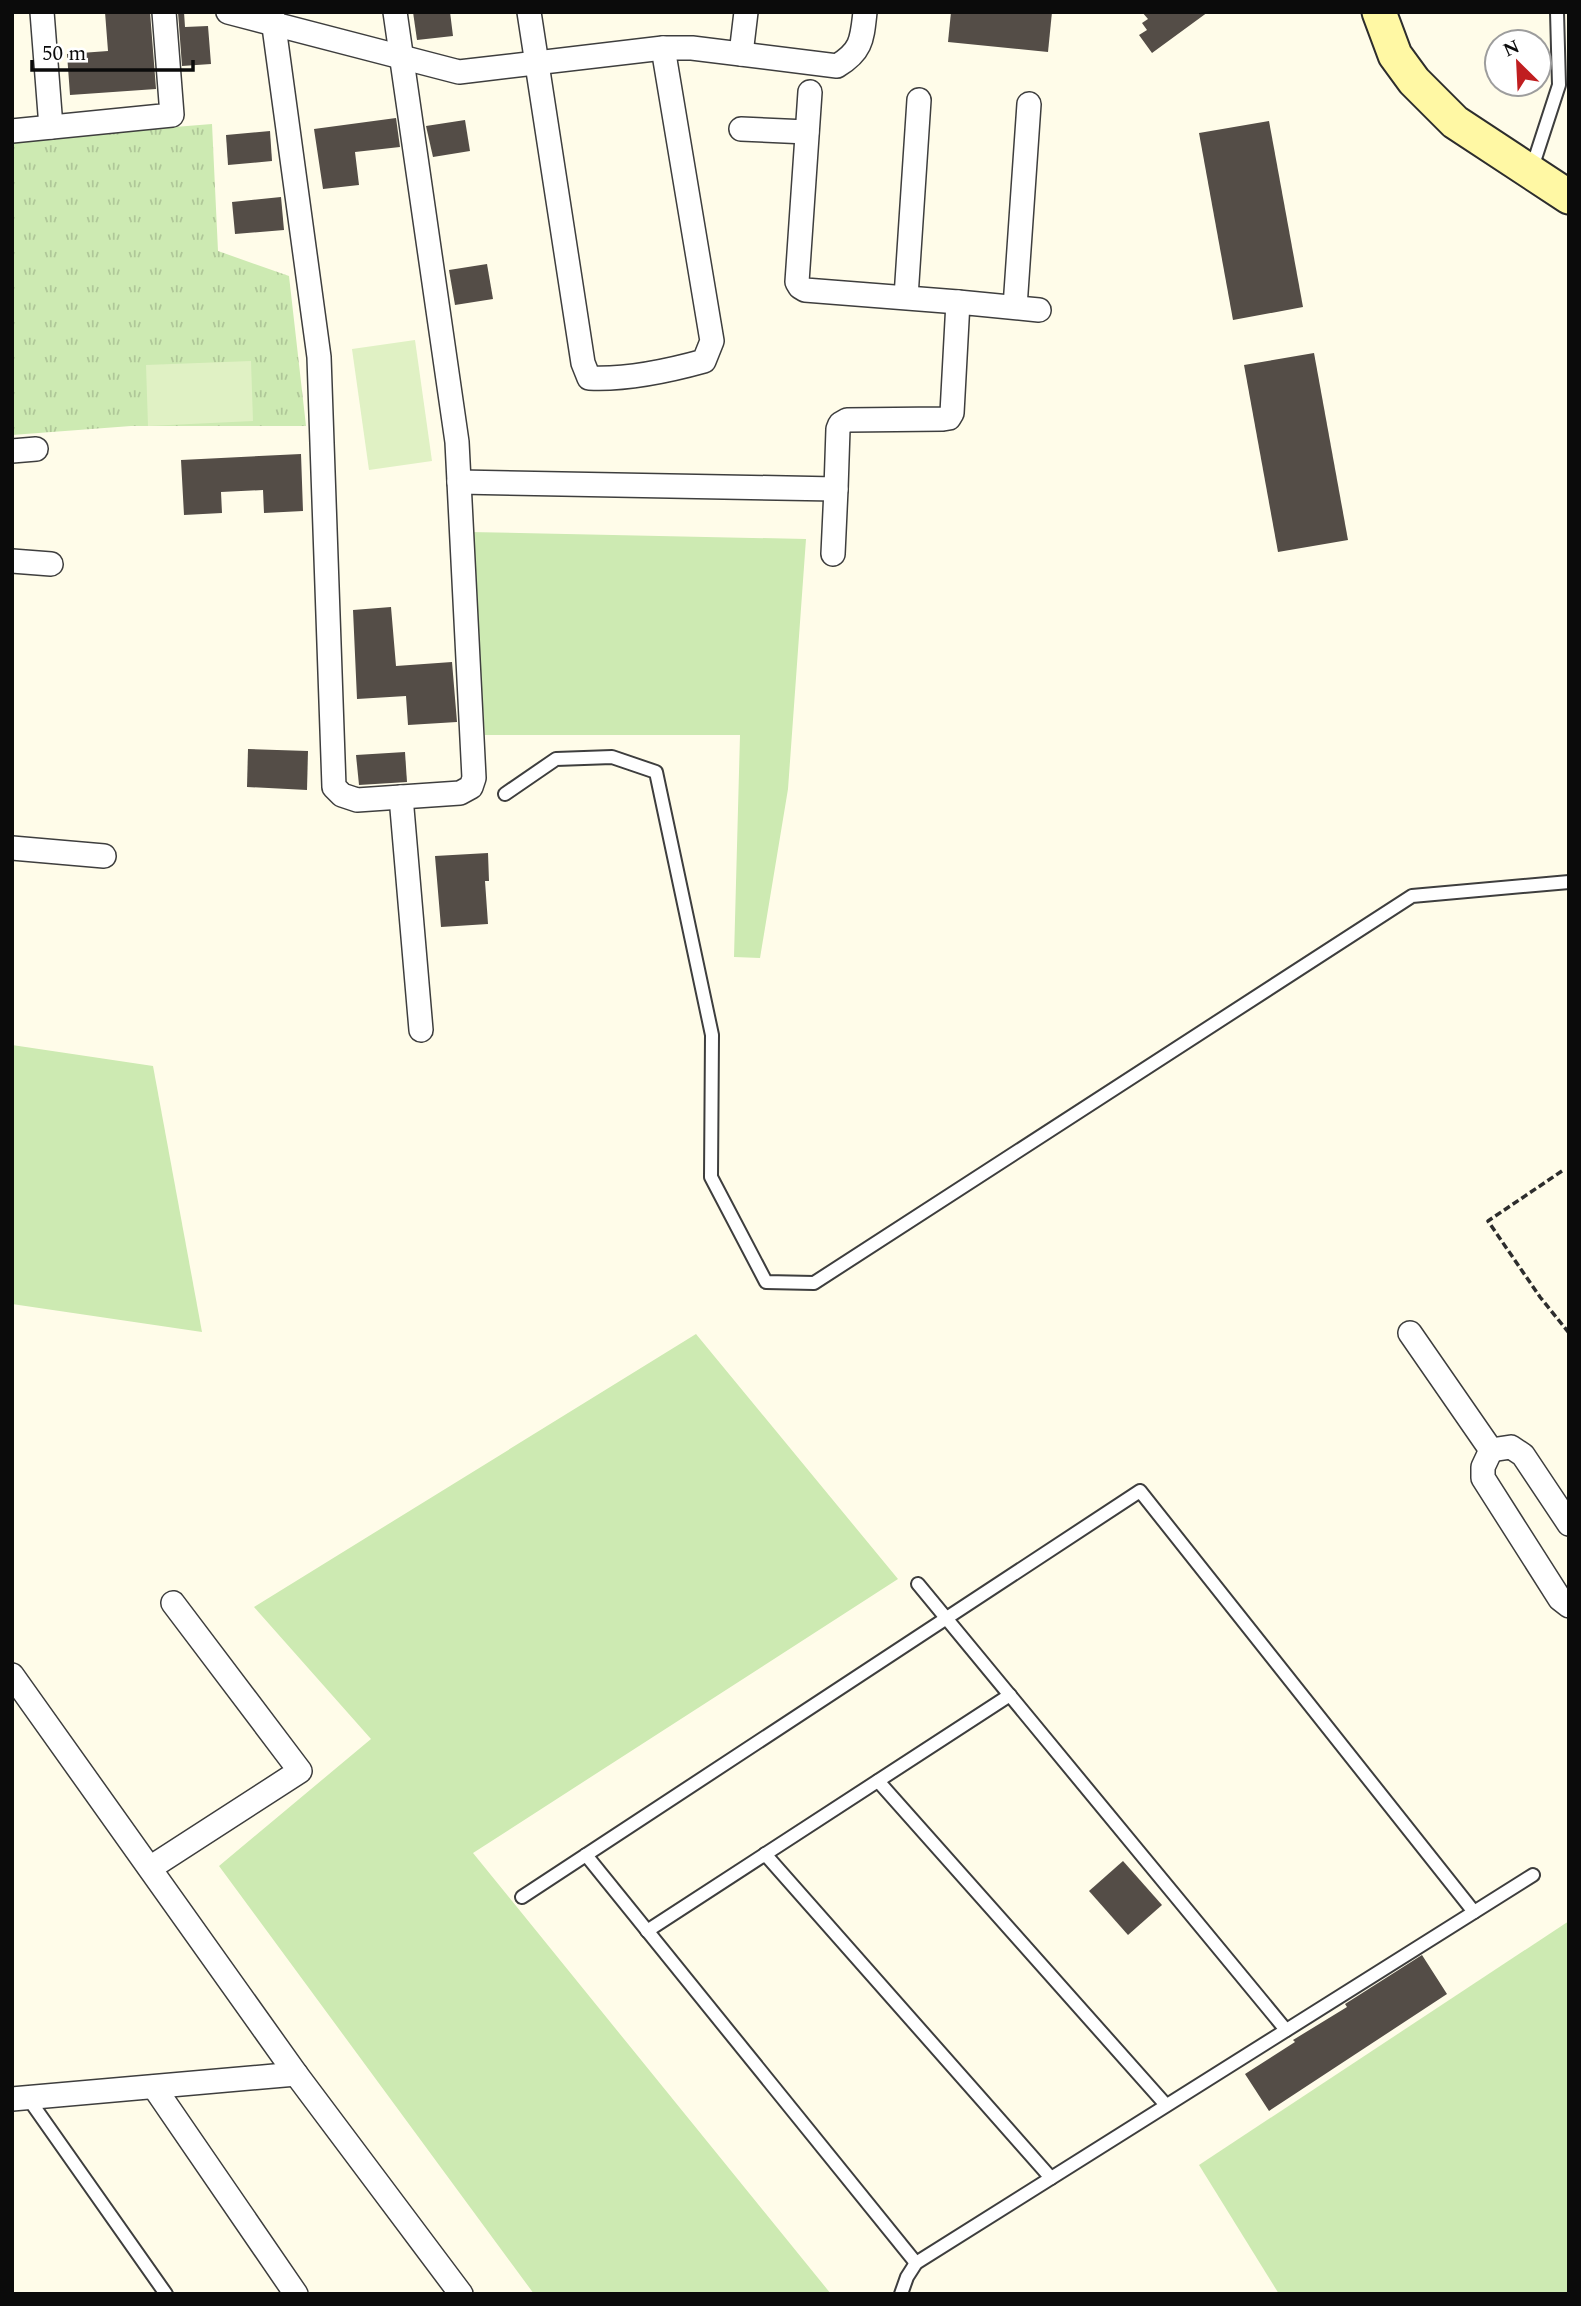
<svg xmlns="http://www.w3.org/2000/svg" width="1581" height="2306" viewBox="0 0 1581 2306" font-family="Spectral,serif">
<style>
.grass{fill:#cdeab2}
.park{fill:url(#park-tufts)}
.pitch{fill:#e0f1c4}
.building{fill:#544d47}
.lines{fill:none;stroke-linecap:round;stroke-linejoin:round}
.service-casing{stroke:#3e3e3e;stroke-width:16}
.minor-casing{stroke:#3e3e3e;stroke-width:26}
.secondary-casing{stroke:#2d2d2d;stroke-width:37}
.path{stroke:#2d2d2d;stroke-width:3.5;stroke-dasharray:7 3.5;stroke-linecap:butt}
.service{stroke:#fff;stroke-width:12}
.minor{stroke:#fff;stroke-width:23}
.secondary{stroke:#fff8a4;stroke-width:33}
</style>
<defs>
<pattern id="park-tufts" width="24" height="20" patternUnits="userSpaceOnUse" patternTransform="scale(1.75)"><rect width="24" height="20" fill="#cdeab2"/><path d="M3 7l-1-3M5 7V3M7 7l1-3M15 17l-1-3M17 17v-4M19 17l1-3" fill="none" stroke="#afc798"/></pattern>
</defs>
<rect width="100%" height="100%" fill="#fffce9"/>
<g class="grass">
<path d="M469,532L806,539L788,789L760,958L734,957L740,735H485Z"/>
<path d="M12,1045L153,1066L202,1332L12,1304Z"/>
<path d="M696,1334L898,1579L473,1853L831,2294H534L219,1866L371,1739L254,1607Z"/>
<path d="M1569,1921V2294H1279L1199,2165Z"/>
</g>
<path class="park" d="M212,124L218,251L289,276L306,426H131L12,435V140Z"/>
<g class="pitch">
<path d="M415,340L432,461L369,470L352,349Z"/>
<path d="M251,361L253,421L148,426L146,365Z"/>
</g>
<g class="building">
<path d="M105,12H150L156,89L70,95L67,54L108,51Z"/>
<path d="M178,12H184L185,27L208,26L211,64L182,66Z"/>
<path d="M413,12H450L453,36L417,40Z"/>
<path d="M951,12H1052L1048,52L948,42Z"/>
<path d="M1142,12H1208L1152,53L1139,35L1147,30L1142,23L1148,19Z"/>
<path d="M396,118L400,147L355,152L359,185L323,189L314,129Z"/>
<path d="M465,120L470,151L433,157L426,126Z"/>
<path d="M1269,121L1303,307L1233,320L1199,133Z"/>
<path d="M270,131L272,161L228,165L226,135Z"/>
<path d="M281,197L284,230L235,234L232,202Z"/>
<path d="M487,264L493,299L455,305L449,270Z"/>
<path d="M1314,353L1348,540L1278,552L1244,365Z"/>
<path d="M301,454L303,511L264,513L263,490L221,492L222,513L184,515L181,460Z"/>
<path d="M391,607L396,666L452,662L457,722L408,725L406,696L357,699L353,610Z"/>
<path d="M248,749L308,751L307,790L247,787Z"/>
<path d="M405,752L407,782L359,785L356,755Z"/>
<path d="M488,853L489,881H485L488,924L441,927L435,856Z"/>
<path d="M1123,1861L1162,1905L1128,1935L1089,1891Z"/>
<path d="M1422,1955L1447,1994L1269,2111L1245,2074L1295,2042L1293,2040L1347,2007L1345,2004Z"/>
</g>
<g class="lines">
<defs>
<g id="service">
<path d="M1532,168L1559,85L1557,12"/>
<path d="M505,794L556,759L612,757L656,772L712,1035L711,1177L766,1282L814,1283L1412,896L1569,882"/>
<path d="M918,1584L1286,2030"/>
<path d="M878,1781L1166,2105"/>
<path d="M765,1854L1051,2178"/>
<path d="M586,1855L916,2263"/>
<path d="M522,1897L1140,1491L1474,1912"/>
<path d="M647,1931L1010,1695"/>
<path d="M28,2098L166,2294"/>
<path d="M901,2294L907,2277L916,2263L1533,1875"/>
</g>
<g id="minor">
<path d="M42,12L51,127"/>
<path d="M228,12L459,72L663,48H692L837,66C862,51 862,39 865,12"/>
<path d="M272,12L319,357L334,787L342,795L357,800L460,793L471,787L474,778L457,442L395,12"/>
<path d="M529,12L583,363L589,378C627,380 668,371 704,361L712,341L663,48"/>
<path d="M741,54L746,12"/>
<path d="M810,92L797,282L800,287L805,290L958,302"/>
<path d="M741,129L807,132"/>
<path d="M12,131L172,115L164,12"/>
<path d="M906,297L919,100"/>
<path d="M1015,307L1029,104"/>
<path d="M12,451L36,449"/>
<path d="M459,482L836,489L838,429L840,424L847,420L943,419L949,418L952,413L958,302L1039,310"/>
<path d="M833,554L836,489"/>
<path d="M12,561L51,564"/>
<path d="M401,797L421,1030"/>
<path d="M12,848L104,856"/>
<path d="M1410,1333L1491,1450L1511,1447L1523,1455L1569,1524"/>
<path d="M1491,1450L1483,1467V1478L1560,1599L1569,1606"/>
<path d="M12,1675L296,2074L461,2294"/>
<path d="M150,1868L300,1771L173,1603"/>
<path d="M154,2087L296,2294"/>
<path d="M12,2099L296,2074"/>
</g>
<path id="secondary" d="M1379,12L1395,55L1414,81L1455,122L1569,197"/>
</defs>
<use href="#service" class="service-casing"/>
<use href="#minor" class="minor-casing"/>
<use href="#secondary" class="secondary-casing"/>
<path class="path" d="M1562,1171L1488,1221L1540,1297L1569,1333"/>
<use href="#service" class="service"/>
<use href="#minor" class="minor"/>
<use href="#secondary" class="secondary"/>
</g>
<rect width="1581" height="2306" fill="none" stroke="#0b0b0b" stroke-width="28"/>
<g transform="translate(1518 63) rotate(336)"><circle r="33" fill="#ffffff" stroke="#9d9d9d" stroke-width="2"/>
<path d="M0-5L12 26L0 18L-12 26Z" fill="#c01e20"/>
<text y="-10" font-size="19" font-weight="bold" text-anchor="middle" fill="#0b0b0b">N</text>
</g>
<path d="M32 60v10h161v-10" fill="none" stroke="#0b0b0b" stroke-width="3.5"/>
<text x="42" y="60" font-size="21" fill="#0b0b0b" stroke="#ffffff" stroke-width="5" paint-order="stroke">50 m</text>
</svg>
